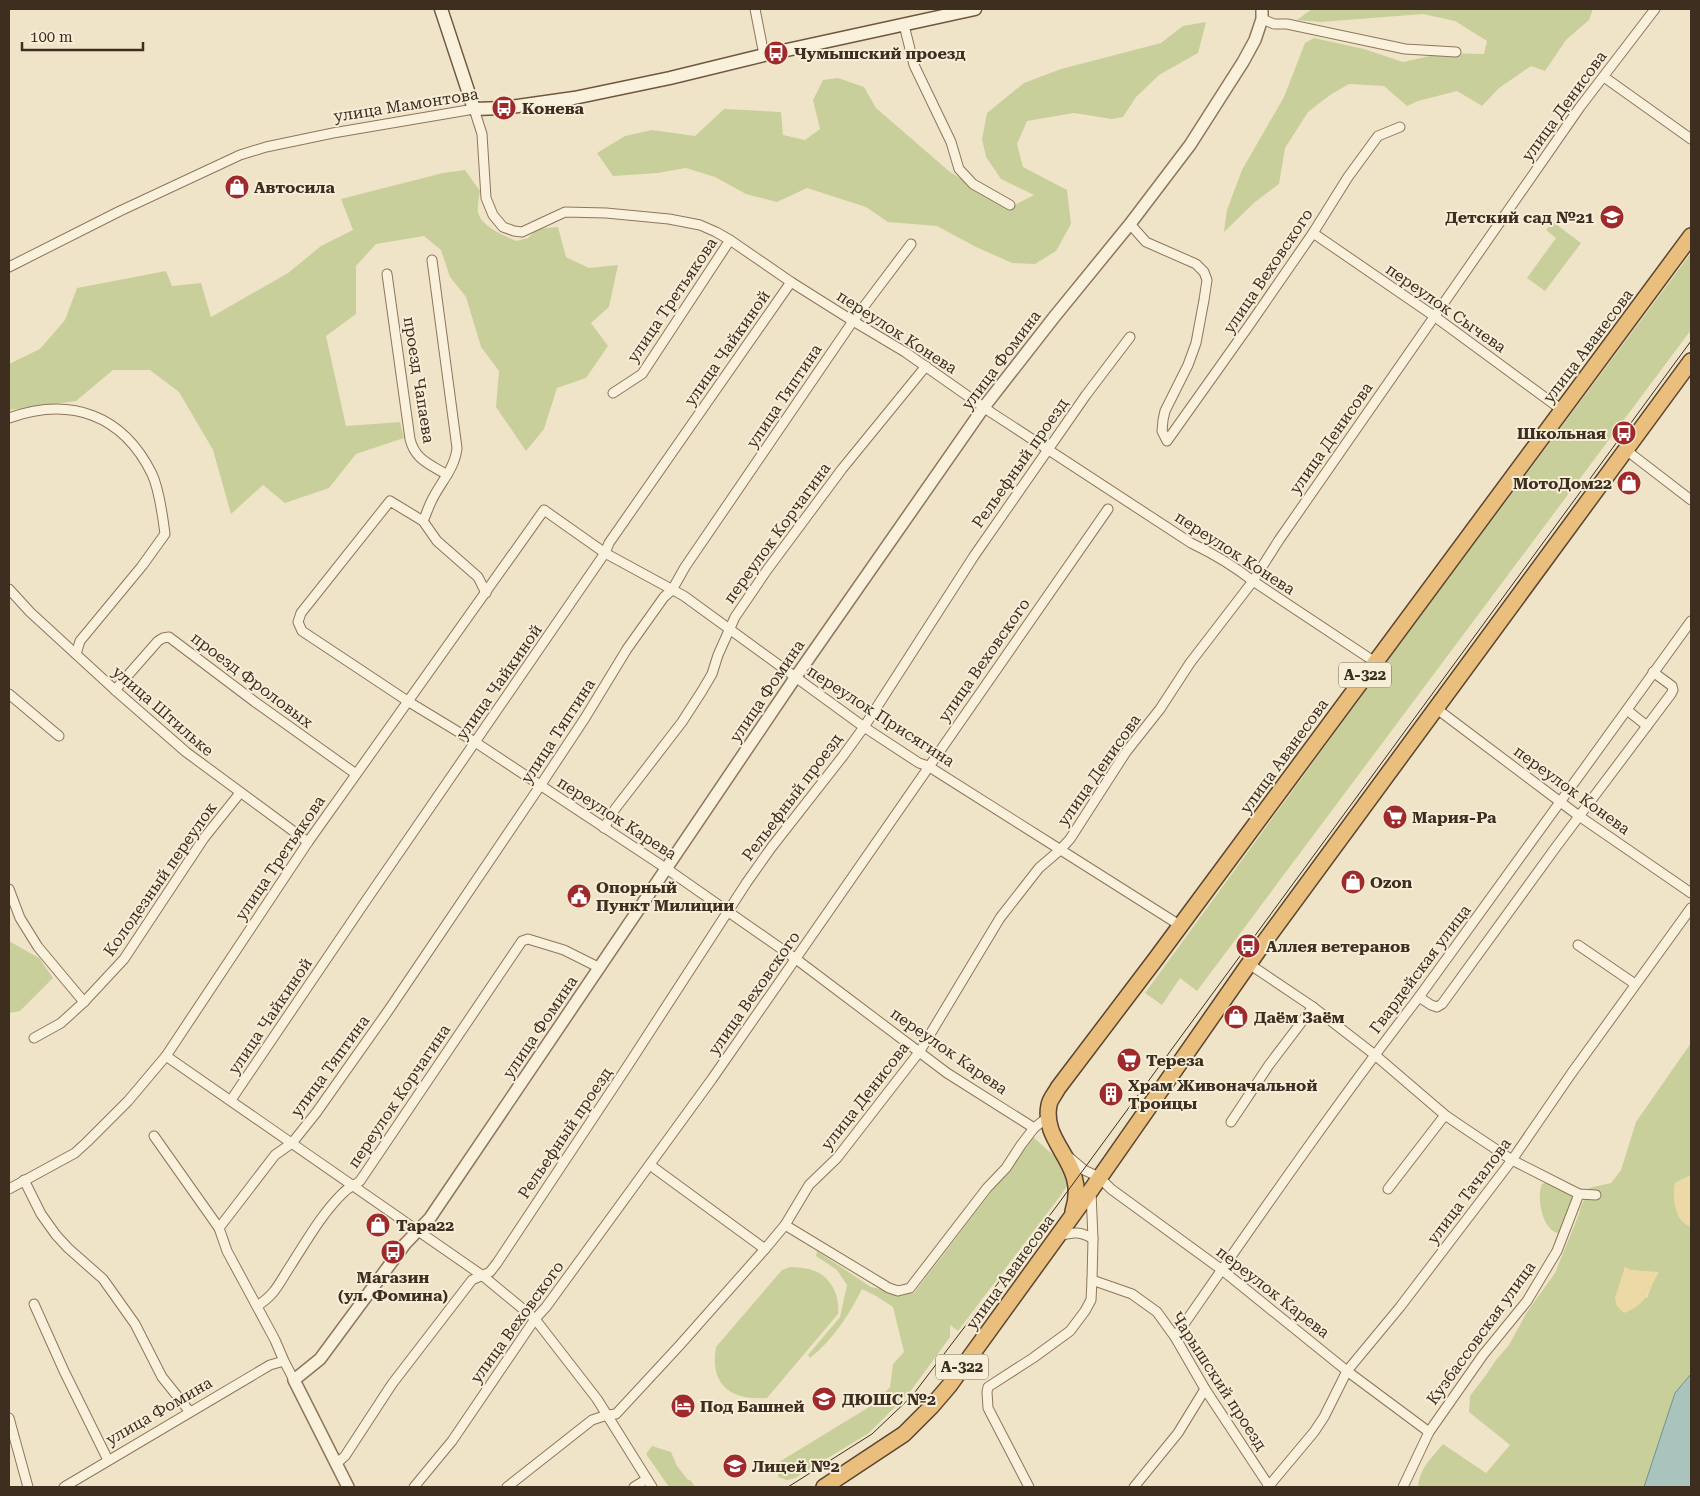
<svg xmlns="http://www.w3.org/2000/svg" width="1700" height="1496" viewBox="0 0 1700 1496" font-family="'Roboto Serif',serif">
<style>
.green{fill:#c9cf9b;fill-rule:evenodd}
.sand{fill:#ecd9a5}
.water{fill:#a9c4bc;stroke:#6f938a}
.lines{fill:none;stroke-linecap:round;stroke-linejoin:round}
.minor-casing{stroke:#8d765c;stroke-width:11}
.tertiary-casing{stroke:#8d765c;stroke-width:14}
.secondary-casing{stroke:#6f573f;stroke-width:15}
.trunk-casing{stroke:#5b4430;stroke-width:18}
.minor{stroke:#faf1dc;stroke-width:9}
.tertiary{stroke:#faf1dc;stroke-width:11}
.secondary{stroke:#faf1dc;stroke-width:12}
.trunk{stroke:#eabe7c;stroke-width:15}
.tram{stroke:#3d2e20;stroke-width:1}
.labels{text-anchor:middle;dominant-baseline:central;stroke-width:4;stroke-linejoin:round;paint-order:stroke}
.shield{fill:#f7eed8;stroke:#756857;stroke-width:1}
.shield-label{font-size:15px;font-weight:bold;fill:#3d2e20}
.poi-label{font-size:16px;font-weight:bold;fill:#3d2e20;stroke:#f7eed8;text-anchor:start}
.street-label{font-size:16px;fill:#3d2e20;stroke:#f7eed8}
</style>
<rect width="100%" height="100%" fill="#f0e4c8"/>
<g class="green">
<path d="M1312,9H1593L1589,20L1566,40L1545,71L1531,66L1499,88L1482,106L1457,91L1418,101L1407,106L1384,86L1349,84L1330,95L1308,112L1285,148L1279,184L1255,202L1224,232L1227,210L1242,170L1284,97L1305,43L1314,38L1364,49L1403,62L1443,53L1484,54L1487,41L1455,21L1423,14L1321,22L1297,20Z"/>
<path d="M1206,22L1198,53L1159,75L1136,97L1123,117L1112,119L1074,113L1027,121L1017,144L1023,167L1067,190L1071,224L1056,251L1035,264L1012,263L976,247L937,226L888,222L866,207L807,188L777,202L746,194L715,177L686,168L658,173L613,176L597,153L625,136L652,130L695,136L724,109L781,112L783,135L805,140L820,129L813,100L823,80L838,78L864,87L876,108L950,172L1009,208L1034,195L1001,179L986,157L982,139L987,113L1024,83L1061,69L1161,43L1183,26Z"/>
<path d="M465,170L480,191C479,198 477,206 478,212C481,227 504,235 516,241L528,238L537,229L558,227L566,257L589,268L618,265L609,307L591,323L608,346L586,378L557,388L544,429L526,451L496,407L499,371L481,347L466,297L450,277L441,250L424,236L376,244L356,266V314L326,336L346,426L400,422L404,438L356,454L329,488L285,503L263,485L231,514L213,450L179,392L150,370H113L76,401L9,410V364L40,349L65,320L77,288L166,271L172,286L201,283L211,317L288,273L321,246L353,230L341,199L443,173Z"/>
<path d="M1553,222L1581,243L1545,291L1527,278L1556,238L1546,230Z"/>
<path d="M1691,253V330L1197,991L1180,978L1162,1005L1145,993L1382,668Z"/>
<path d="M9,941L39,958L53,978L20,1011L9,1013Z"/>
<path d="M1691,1043V1175L1675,1183C1673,1199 1674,1220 1691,1227V1374L1675,1393L1644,1487H1418C1420,1467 1431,1459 1443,1444L1486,1473L1510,1445L1469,1412L1470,1396L1486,1375L1496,1360L1509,1345L1527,1312L1555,1273L1579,1214C1580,1204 1587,1198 1589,1188L1611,1183L1621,1170L1636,1122ZM1625,1267L1630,1270L1658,1273L1653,1281L1647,1298L1622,1279Z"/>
<path d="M1033,1137L1059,1160L1069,1183L1061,1195L958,1331L950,1325V1337L910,1392L869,1433L795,1478L787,1480L778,1477L779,1462L874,1404L890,1387L893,1364L904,1352L893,1307L876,1296L862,1289C849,1315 833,1340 810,1358L808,1355L840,1317L847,1285L837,1270L816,1256L817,1251L871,1287L899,1293H914Z"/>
<path d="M1546,1182L1571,1194L1573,1198L1559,1234C1556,1232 1551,1231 1549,1227C1541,1218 1537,1195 1542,1184Z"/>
<path d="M790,1267C798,1267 807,1268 815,1271C832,1278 840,1297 838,1314L767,1398C732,1401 709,1386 716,1347L782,1270Z"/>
<path d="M652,1446L671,1452L677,1466L688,1480H690L695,1487H669L646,1454Z"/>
</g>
<g class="sand">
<path d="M1691,1175V1227C1674,1220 1673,1199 1675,1183Z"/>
<path d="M1625,1267L1630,1270L1659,1272C1647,1292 1648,1304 1624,1313L1617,1306L1615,1298Z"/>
</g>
<path class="water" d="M1691,1374V1487H1644L1675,1393Z"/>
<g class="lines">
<defs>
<g id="minor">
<path d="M755,9L764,55"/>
<path d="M1262,19L1274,24H1287L1405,49L1456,52"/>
<path d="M904,25L914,65L951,142L959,169L973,184L1010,205"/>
<path d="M1604,77L1691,139"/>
<path d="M1130,224L1146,242L1196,264L1204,272L1207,280L1204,300L1196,343L1188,365L1165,411L1163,420L1162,431L1167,441L1248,327L1313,233L1348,177L1378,136L1400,127"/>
<path d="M1313,233L1434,316L1562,410"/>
<path d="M9,267L120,211L240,155L266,147L333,133L474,109L482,134L486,198L493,215L503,227L514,231L522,232L565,212L606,213L669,219L700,225L716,232L730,240L791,282L853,321L905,352L992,413L1191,543C1214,554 1234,566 1253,581L1375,662"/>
<path d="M387,274L410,439C415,460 430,464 447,475"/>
<path d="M613,393L642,374L730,240"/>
<path d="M9,418C71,396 123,415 152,474C159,489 163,518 165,534L142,566L80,641L76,654"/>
<path d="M1626,450L1691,500"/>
<path d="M423,521C426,515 428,508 431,502C439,484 455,469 457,448L432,260"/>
<path d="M9,589L30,612L115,690L186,752L308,842"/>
<path d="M486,593L478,577L437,541L423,521L390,501L301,613L298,622L302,631L409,702L475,742L667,869L796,959L947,1073L1034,1128"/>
<path d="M115,690L158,641L163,638L169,637L255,702L356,774"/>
<path d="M9,694L59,736"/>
<path d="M1437,709L1579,816L1691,893"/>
<path d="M1627,710L1647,726"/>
<path d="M604,828L615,809L682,722L702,691L712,674L718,655L735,617L767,570L842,469L926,366"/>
<path d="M9,889L20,918L38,947L84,1002"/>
<path d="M1578,945L1635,984"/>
<path d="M1249,964L1313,1007L1375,1055L1445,1115L1464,1128L1512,1160L1579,1194L1596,1195"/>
<path d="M1419,997L1431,1005L1437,1007L1442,1004L1556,847L1671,694L1673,690L1672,686L1653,672"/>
<path d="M34,1038L61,1023L84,1002L124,959L204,838L240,793"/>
<path d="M166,1056L483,1276L535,1319L597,1399L652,1487"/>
<path d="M231,1100L365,902L605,553L609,543L791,282"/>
<path d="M1231,1122L1269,1065L1313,1007"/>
<path d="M154,1136L219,1228L227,1251L275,1340L284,1361L294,1380"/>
<path d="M1070,1158L1084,1170L1099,1177L1111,1189L1222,1270L1347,1371L1429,1432"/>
<path d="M650,1165L765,1249"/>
<path d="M24,1180L41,1214L56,1235L68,1248L103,1279L135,1324L162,1377L190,1412"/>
<path d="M9,1189L75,1153L87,1142L128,1101L166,1056L308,842L544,510L605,553L684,596L864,727L919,763L928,766C1012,820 1097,872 1181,926"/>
<path d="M1388,1189L1445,1115"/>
<path d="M1091,1192L1093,1239L1092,1280L1132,1294L1157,1312L1175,1337L1205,1389L1269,1486"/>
<path d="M785,1225L889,1288L898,1291L910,1288L987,1188L1006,1168L1021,1145L1034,1128L1048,1117"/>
<path d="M219,1228L275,1155L292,1143L316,1113L388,1011L540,786L585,718L627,649L664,597L672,590L685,567L853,321L911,244"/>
<path d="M1059,1236C1073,1232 1081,1231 1093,1239"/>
<path d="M34,1304L64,1371L108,1460"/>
<path d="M257,1306C276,1294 279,1283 291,1265C307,1240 323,1212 344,1192C349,1187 355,1185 360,1181L522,941L528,939L564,950L600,968"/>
<path d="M1175,1337C1255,1222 1334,1107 1419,997L1691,621"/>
<path d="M9,1418L28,1487"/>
<path d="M336,1464L345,1456L392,1384L472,1280L490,1272L497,1263L625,1070L747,882L771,848L843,756L864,727L974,556L1086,395L1130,337"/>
<path d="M64,1487L270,1365L284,1361"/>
<path d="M414,1487L452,1441L535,1319L546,1307L712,1079L1108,509"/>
<path d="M507,1487L592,1420L607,1415L616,1414L679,1346L765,1249L785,1225L809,1185L837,1158L920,1051L1000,918L1039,868L1060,850L1070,839L1126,752L1160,709L1190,663L1253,581L1279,540L1580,107L1655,9"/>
<path d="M634,1487L647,1479"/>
<path d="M1029,1487L988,1408L987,1392L988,1387L1033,1358L1070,1331L1085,1311L1091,1300L1092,1280"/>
<path d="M1134,1487L1178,1433L1205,1389"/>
<path d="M1268,1487L1314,1432L1324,1417L1347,1371L1400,1307L1512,1160L1571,1074L1691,908"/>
<path d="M1403,1487L1429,1432L1483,1355L1527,1301L1557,1251L1579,1194"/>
</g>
<path id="tertiary" d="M348,1487L294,1380L320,1359L405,1244L430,1218L795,678L984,407L1055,316L1130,224L1190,145L1243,62L1255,40L1262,19V9"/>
<path id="secondary" d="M441,9L474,109L504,108L574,98L670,78L764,55L975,9"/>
<g id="trunk">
<path d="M1073,1211C1089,1163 1041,1145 1049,1105C1050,1099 1055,1094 1058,1088L1155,960L1691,236"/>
<path d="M824,1487L904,1434L931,1407L949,1386L1091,1190L1260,948L1691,361"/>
</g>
</defs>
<use href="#minor" class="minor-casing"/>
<use href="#tertiary" class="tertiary-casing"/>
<use href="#secondary" class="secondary-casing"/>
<use href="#trunk" class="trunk-casing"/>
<use href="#minor" class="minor"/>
<use href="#tertiary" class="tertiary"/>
<use href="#secondary" class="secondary"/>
<use href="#trunk" class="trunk"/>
<path class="tram" d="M788,1487L872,1434L912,1396L1056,1207L1691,341"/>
</g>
<defs>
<symbol id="bus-disc" viewBox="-11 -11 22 22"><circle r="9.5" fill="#9e2a2b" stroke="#f7eed8"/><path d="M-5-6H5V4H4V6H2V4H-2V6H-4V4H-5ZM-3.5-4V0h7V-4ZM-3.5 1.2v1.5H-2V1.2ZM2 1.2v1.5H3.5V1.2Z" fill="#fff"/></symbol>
<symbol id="shop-disc" viewBox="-11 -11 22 22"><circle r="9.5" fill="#9e2a2b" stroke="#f7eed8"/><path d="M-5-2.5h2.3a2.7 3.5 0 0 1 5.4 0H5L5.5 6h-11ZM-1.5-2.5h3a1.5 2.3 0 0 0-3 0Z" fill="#fff"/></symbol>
<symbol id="school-disc" viewBox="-11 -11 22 22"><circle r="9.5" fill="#9e2a2b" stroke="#f7eed8"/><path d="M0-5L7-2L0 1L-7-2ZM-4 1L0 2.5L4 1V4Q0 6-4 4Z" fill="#fff"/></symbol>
<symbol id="supermarket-disc" viewBox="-11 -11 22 22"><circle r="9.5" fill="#9e2a2b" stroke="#f7eed8"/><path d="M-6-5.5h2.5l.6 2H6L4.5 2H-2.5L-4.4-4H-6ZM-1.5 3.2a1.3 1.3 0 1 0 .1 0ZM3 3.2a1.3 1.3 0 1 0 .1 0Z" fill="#fff"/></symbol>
<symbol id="civic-disc" viewBox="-11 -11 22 22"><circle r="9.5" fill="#9e2a2b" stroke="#f7eed8"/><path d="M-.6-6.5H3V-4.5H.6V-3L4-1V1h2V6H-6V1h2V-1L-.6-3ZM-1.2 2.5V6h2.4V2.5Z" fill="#fff"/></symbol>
<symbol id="building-disc" viewBox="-11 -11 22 22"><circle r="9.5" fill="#9e2a2b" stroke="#f7eed8"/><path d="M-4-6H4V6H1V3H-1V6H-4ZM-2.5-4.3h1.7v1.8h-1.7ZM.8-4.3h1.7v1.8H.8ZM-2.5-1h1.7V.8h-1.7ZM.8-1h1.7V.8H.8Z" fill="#fff"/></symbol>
<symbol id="hotel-disc" viewBox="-11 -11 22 22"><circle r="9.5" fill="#9e2a2b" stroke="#f7eed8"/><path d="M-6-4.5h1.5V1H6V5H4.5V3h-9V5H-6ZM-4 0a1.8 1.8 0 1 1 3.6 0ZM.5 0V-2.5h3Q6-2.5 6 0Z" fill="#fff"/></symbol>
</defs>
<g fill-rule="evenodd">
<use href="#bus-disc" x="762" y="39" width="28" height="28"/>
<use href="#bus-disc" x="490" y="94" width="28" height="28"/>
<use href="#shop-disc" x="223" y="173" width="28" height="28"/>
<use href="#school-disc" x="1598" y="203" width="28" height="28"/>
<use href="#bus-disc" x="1610" y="419" width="28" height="28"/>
<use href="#shop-disc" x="1615" y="469" width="28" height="28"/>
<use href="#supermarket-disc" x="1381" y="803" width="28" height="28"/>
<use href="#shop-disc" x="1339" y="868" width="28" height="28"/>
<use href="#civic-disc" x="565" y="882" width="28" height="28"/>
<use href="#bus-disc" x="1234" y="932" width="28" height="28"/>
<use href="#shop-disc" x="1222" y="1003" width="28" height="28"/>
<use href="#supermarket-disc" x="1115" y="1046" width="28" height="28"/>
<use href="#building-disc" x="1097" y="1080" width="28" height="28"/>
<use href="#shop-disc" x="364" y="1211" width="28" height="28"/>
<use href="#bus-disc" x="379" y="1238" width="28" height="28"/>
<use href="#school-disc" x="810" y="1385" width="28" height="28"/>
<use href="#hotel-disc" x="669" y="1392" width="28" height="28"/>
<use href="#school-disc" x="721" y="1452" width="28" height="28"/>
</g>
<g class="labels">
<g class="shield">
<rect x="1339" y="662.5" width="52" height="25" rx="4"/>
<rect x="936" y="1354.5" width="52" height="25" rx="4"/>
</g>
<g class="shield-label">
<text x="1365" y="675">А-322</text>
<text x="962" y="1367">А-322</text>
</g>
<g class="poi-label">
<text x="794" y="53">Чумышский проезд</text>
<text x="522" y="108">Конева</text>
<text x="254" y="187">Автосила</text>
<text x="1594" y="217" text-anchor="end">Детский сад №21</text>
<text x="1606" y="433" text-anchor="end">Школьная</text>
<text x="1612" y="483" text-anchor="end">МотоДом22</text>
<text x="1412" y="817">Мария-Ра</text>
<text x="1370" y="882">Ozon</text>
<text x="596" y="887">Опорный<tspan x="596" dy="18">Пункт Милиции</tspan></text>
<text x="1266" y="946">Аллея ветеранов</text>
<text x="1254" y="1017">Даём Заём</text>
<text x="1146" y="1060">Тереза</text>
<text x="1128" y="1085">Храм Живоначальной<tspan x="1128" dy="18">Троицы</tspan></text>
<text x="396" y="1225">Тара22</text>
<text x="393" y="1277" text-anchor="middle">Магазин<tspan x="393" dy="18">(ул. Фомина)</tspan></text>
<text x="842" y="1399">ДЮШС №2</text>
<text x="700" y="1406">Под Башней</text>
<text x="752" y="1466">Лицей №2</text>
</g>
<g class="street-label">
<text transform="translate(406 105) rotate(-9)">улица Мамонтова</text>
<text transform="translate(1564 106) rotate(-54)">улица Денисова</text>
<text transform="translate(1268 271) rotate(-56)">улица Веховского</text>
<text transform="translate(672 300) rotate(-56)">улица Третьякова</text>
<text transform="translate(1446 308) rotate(35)">переулок Сычева</text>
<text transform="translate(897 332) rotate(33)">переулок Конева</text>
<text transform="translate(1588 346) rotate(-53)">улица Аванесова</text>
<text transform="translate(727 348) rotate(-55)">улица Чайкиной</text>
<text transform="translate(1001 360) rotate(-53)">улица Фомина</text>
<text transform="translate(419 380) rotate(81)">проезд Чапаева</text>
<text transform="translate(784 396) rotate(-56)">улица Тяптина</text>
<text transform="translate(1331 438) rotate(-55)">улица Денисова</text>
<text transform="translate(1020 463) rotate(-55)">Рельефный проезд</text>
<text transform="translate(777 533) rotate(-54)">переулок Корчагина</text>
<text transform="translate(1235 553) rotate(33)">переулок Конева</text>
<text transform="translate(984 660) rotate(-55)">улица Веховского</text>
<text transform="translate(252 680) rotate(37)">проезд Фроловых</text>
<text transform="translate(499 682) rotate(-55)">улица Чайкиной</text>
<text transform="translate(767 691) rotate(-56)">улица Фомина</text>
<text transform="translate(163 711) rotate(41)">улица Штильке</text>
<text transform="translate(881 716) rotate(33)">переулок Присягина</text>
<text transform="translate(558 731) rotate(-57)">улица Тяптина</text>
<text transform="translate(1284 756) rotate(-54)">улица Аванесова</text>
<text transform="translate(1099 770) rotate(-55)">улица Денисова</text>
<text transform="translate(1572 790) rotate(36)">переулок Конева</text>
<text transform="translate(792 797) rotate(-53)">Рельефный проезд</text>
<text transform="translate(617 818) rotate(33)">переулок Карева</text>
<text transform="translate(280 858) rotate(-56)">улица Третьякова</text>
<text transform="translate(160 879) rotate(-55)">Колодезный переулок</text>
<text transform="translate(1420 969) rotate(-53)">Гвардейская улица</text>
<text transform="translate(754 993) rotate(-55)">улица Веховского</text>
<text transform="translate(270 1016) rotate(-56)">улица Чайкиной</text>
<text transform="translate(540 1027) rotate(-56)">улица Фомина</text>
<text transform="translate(949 1051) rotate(35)">переулок Карева</text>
<text transform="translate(330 1066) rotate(-54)">улица Тяптина</text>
<text transform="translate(399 1096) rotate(-56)">переулок Корчагина</text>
<text transform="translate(865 1096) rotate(-52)">улица Денисова</text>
<text transform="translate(565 1133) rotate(-56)">Рельефный проезд</text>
<text transform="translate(1469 1191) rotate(-53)">улица Тачалова</text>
<text transform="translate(1010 1272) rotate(-54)">улица Аванесова</text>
<text transform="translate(1273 1292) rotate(38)">переулок Карева</text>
<text transform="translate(517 1322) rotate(-54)">улица Веховского</text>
<text transform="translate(1481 1333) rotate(-54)">Кузбассовская улица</text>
<text transform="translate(1219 1381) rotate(57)">Чарышский проезд</text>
<text transform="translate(159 1411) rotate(-30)">улица Фомина</text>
</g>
</g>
<rect width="1700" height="1496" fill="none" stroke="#3d2e20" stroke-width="20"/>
<path d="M22 42v8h121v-8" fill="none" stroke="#3d2e20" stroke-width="2.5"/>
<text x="30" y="42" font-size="15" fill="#3d2e20" stroke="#f7eed8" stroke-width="4" paint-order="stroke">100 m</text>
</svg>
